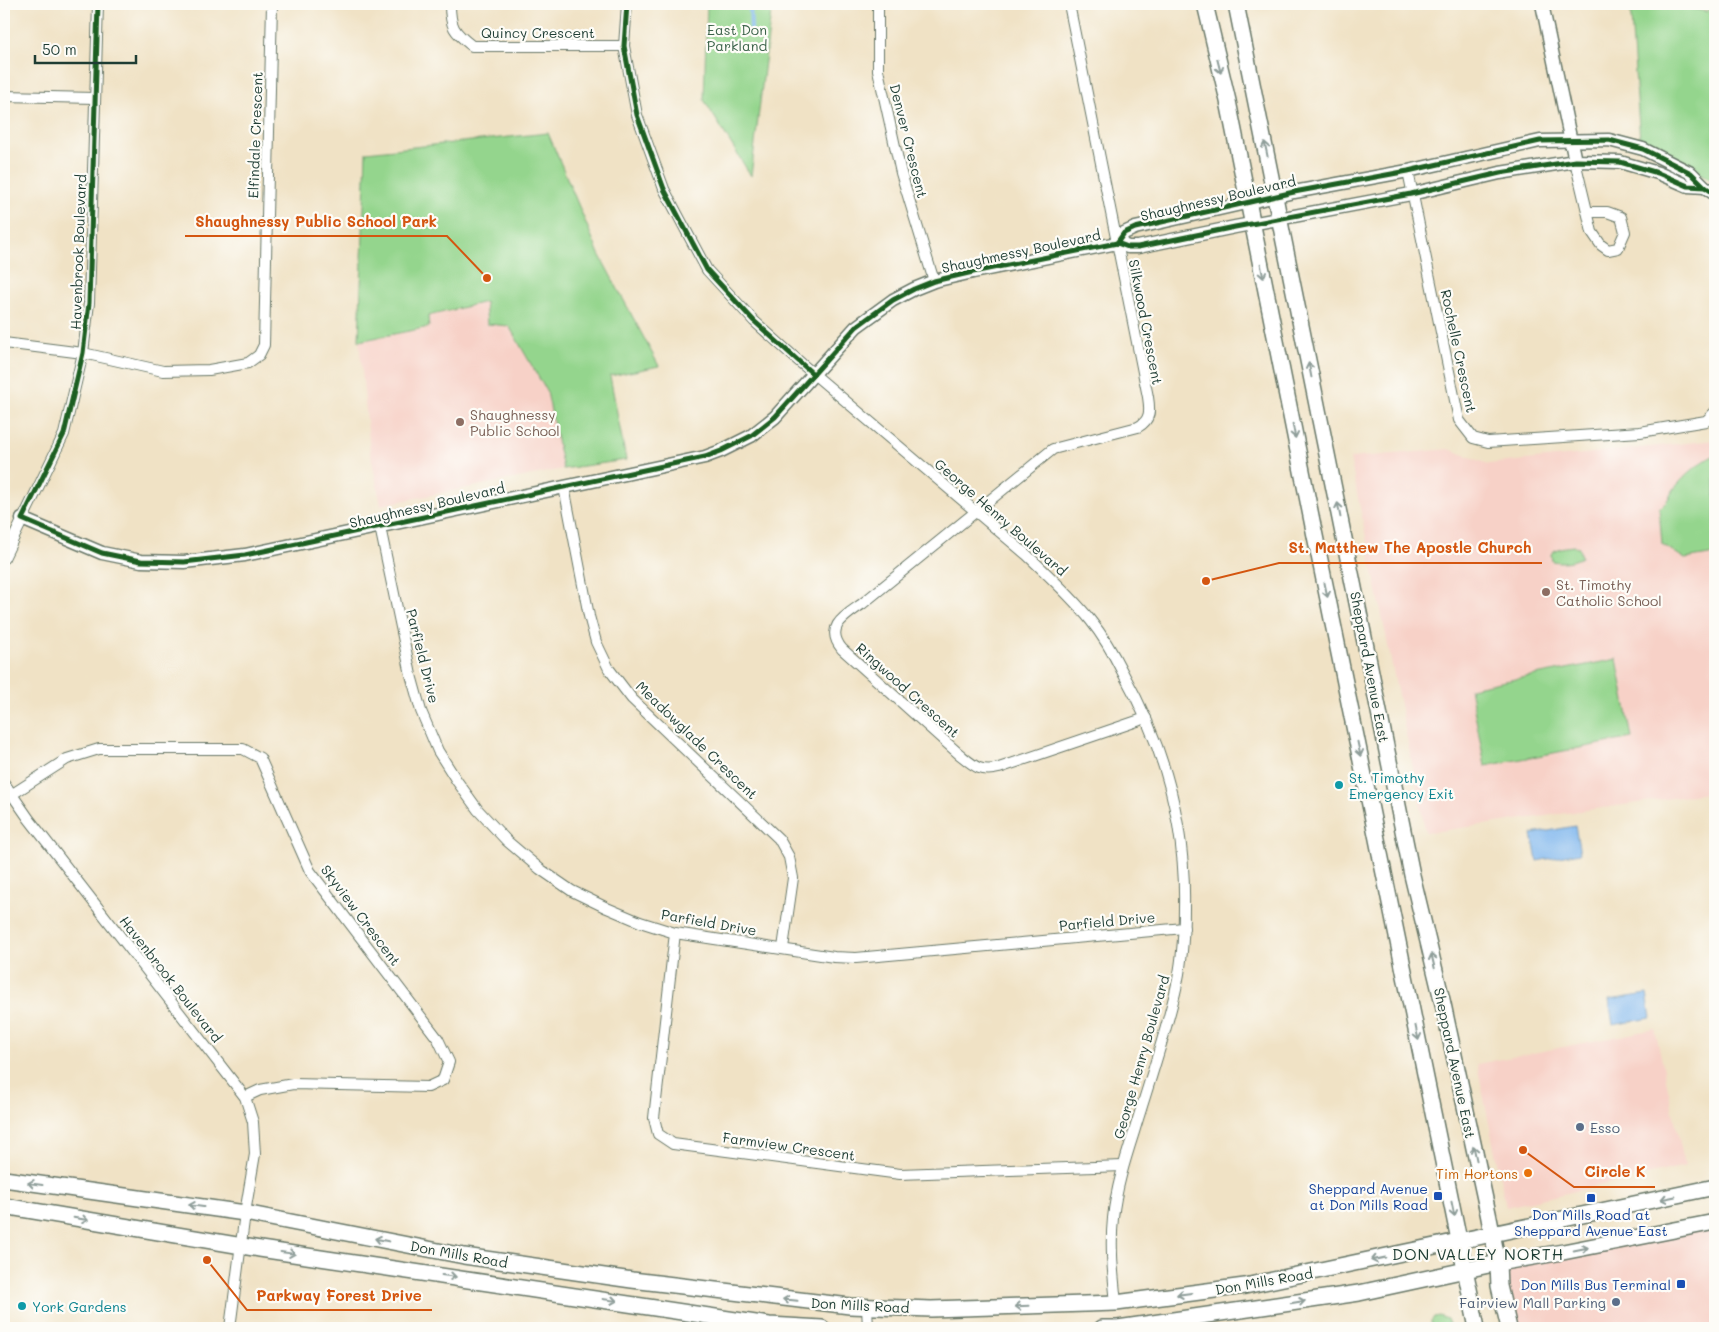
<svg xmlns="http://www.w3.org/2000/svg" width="1719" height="1332" viewBox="0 0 1719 1332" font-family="Mali,sans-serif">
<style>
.built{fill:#f7d1c7}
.green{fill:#94d58d;stroke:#5a8960}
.water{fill:#7eb6ee;stroke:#4e7a91}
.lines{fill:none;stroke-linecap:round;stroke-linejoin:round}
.stream{stroke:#7eb6ee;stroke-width:4}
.minor-casing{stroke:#687767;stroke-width:12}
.tertiary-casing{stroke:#687767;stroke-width:15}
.secondary-casing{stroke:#687767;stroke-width:18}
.minor{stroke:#fff;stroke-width:10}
.tertiary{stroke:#fff;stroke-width:12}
.secondary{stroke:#fff;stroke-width:15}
.cycleway-casing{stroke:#fdfcf7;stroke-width:8}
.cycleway{stroke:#1b5e20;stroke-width:5}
.oneway{stroke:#8f9e9a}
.education-dot{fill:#8d6e63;stroke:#fdfcf7;stroke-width:2}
.culture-dot{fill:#0f9aa8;stroke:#fdfcf7;stroke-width:2}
.service-dot{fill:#5c6f8a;stroke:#fdfcf7;stroke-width:2}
.food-dot{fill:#e8710a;stroke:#fdfcf7;stroke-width:2}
.transit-dot{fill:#1a4fb4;stroke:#fdfcf7;stroke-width:2}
.labels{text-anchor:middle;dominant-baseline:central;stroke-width:4.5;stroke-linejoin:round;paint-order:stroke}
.park-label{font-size:14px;fill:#3c634a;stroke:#fdfcf7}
.street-label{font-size:14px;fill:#1f3d34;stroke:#fdfcf7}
.education-label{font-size:14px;fill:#785e54;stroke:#fdfcf7;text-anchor:start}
.culture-label{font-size:14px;fill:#0d838f;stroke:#fdfcf7;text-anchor:start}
.service-label{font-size:14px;fill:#4e5e75;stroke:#fdfcf7;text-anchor:start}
.food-label{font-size:14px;fill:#c56008;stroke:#fdfcf7;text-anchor:end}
.transit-label{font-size:14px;fill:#164399;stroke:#fdfcf7;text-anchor:end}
.quarter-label{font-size:16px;letter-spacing:1px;fill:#1f3d34;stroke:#fdfcf7}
.leader{fill:none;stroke:#d45610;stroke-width:2}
.callout-dot{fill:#d45610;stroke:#fdfcf7;stroke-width:2}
.callout-label{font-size:15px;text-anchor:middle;font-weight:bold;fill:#d45610;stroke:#fdfcf7;stroke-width:4.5;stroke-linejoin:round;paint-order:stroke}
</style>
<rect width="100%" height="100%" fill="#fdfcf7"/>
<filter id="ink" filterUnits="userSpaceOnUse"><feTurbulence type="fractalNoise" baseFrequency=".02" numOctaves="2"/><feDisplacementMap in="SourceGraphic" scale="10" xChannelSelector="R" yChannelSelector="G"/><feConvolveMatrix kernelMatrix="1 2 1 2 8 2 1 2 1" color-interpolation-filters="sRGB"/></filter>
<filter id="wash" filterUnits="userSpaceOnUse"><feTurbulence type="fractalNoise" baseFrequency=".0096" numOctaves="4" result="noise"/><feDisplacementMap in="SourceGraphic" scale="20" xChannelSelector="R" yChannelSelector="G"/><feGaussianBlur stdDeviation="1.12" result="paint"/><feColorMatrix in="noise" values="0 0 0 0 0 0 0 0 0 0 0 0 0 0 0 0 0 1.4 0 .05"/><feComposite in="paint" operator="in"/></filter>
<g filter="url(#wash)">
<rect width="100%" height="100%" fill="#f0e2c5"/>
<g class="built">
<path d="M486,302L509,326L547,392L563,469L381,505L370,451L359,341L429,328L428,316Z"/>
<path d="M1715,440V719L1711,720L1715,739V792L1426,833L1350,458L1449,449L1488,464Z"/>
<path d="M1655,1029L1685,1166L1506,1207L1477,1064Z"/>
<path d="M1715,1222V1328H1509L1498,1263Z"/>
</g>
<g class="green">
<path d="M707,4H772L751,176L704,100Z"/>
<path d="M1630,4H1674L1707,12L1713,4H1715V182L1640,140Z"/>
<path d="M548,133L599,254L659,366L610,376L626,460L563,469L547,392L509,326L487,324L485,302L428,316L429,327L359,341L366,152Z"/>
<path d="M1715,455V554L1685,559L1662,544L1659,508C1667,504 1669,496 1674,489C1685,475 1699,463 1715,455Z"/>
<path d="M1574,546L1579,547L1581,557C1572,562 1562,563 1552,561L1551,554C1556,547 1566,547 1574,546Z"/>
<path d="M1617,659L1632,738L1485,766L1470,688Z"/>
<path d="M1439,1316L1447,1319L1449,1324L1448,1328H1434L1431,1323V1321L1434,1317Z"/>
</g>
<g class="water">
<path d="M1575,826L1580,853L1537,861L1532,834Z"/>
<path d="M1647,994L1651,1018L1613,1025L1609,1000Z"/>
</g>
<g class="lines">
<path class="stream" d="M750,4L751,29"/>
</g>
</g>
<g filter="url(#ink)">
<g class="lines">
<defs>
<g id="minor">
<path d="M450,4C450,27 454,32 472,46H624"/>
<path d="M627,4L624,46L637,115L664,189L707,270L754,321L802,364L1027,555C1049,576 1072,597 1091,621C1104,637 1114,655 1123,673C1164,746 1186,824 1184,908C1184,936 1182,965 1175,993C1164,1039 1148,1086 1134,1132C1125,1160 1116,1189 1113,1218C1110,1247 1113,1274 1116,1303"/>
<path d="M878,4V70L901,173L934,281"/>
<path d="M1069,4L1148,397C1150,410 1151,420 1138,427L1053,449L862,604C845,616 824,627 842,649L958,753C973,765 979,773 999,768L1146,718"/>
<path d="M4,96L95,98"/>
<path d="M1575,161L1592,232L1601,245L1608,250L1618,248L1625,232L1621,217L1607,212H1587"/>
<path d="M1408,171L1459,420L1473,438L1488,442L1640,432L1706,421L1715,412"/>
<path d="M4,343L83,353L163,371L209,370L248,363L259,355L264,345L272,4"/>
<path d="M564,487L589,616L596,642L609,669L632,699L779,839L789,857L793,878L783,948"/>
<path d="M380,527L411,675L421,711L438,751L457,781L478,810L507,841L540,869L572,891L607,908L640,922L675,933L834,957L856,958L1184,928"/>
<path d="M4,558L64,434L83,353L89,303L98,4"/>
<path d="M4,783L29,819L245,1097L253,1122L255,1154L245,1213L230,1328"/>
<path d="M11,795L67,759L99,749H243L260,758L310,871L438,1039L449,1062L443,1080L428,1087L293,1084L260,1090L245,1097"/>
<path d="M675,933L654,1118L658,1134L673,1144L900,1174L1123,1166"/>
<path d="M867,1307L868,1328"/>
</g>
<g id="tertiary">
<path d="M1542,4L1575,161"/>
<path d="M1117,243L1124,233L1135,228L1294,192L1408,171L1540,141L1609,140L1643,149L1691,173L1705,187L1715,194"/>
<path d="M1117,243L1128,247H1138L1235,227L1411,194L1500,173L1575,161L1620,162L1658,173L1688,186L1705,187"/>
<path d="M22,519L102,553L141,561L184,562L245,555L705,457L721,451L751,436L775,417L856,327L893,300L914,289L934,281L973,272L1117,243"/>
</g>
<g id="secondary">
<path d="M1205,4L1228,101L1313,526L1477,1328"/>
<path d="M1236,4L1412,875L1443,1004L1488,1213L1498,1263L1499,1286L1509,1328"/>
<path d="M4,1179L245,1213L464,1256L632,1280L850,1306L931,1309L1116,1303L1245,1286L1715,1187"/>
<path d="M4,1206L260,1249L769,1325L822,1328"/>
<path d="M1102,1328H1118L1359,1293L1498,1263L1563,1252L1715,1222"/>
</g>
</defs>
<use href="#minor" class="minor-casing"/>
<use href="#tertiary" class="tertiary-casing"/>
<use href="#secondary" class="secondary-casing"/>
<use href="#minor" class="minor"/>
<use href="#tertiary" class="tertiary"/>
<use href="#secondary" class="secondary"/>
<defs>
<g id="cycleway">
<path d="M98,4L89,303L83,353L64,434L22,519L102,553L141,561L184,562L245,555L705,457L721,451L751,436L775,417L856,327L893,300L914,289L934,281L973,272L1117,243"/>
<path d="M627,4L624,46L637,115L664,189L707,270L754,321L813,374"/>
<path d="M1117,243L1124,233L1135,228L1294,192L1408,171L1540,141L1609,140L1643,149L1691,173L1705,187L1715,194"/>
<path d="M1117,243L1128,247H1138L1235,227L1411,194L1500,173L1575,161L1620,162L1658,173L1688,186L1705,187"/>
</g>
</defs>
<use href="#cycleway" class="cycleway-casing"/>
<use href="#cycleway" class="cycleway"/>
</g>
<defs><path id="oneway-shaft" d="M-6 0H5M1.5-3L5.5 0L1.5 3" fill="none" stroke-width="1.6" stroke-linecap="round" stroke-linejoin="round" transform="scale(1.25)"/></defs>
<g class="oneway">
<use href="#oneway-shaft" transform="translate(1219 66) rotate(76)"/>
<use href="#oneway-shaft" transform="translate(1266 149) rotate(-102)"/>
<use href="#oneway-shaft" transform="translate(1262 271) rotate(79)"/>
<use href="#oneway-shaft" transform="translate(1310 370) rotate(-101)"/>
<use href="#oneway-shaft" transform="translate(1294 431) rotate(79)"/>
<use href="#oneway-shaft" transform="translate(1339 510) rotate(-101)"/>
<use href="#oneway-shaft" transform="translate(1326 590) rotate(78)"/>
<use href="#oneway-shaft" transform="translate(1359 749) rotate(78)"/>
<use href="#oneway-shaft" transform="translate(1433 961) rotate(-103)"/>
<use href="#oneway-shaft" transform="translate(1417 1033) rotate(78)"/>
<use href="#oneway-shaft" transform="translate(1475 1153) rotate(-102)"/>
<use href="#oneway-shaft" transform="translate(35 1184) rotate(-172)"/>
<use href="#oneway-shaft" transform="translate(1668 1198) rotate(168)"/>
<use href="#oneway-shaft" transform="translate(196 1206) rotate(-172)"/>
<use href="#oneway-shaft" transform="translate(1453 1209) rotate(78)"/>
<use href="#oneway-shaft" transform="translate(81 1219) rotate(10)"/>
<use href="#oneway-shaft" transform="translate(382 1240) rotate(-169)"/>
<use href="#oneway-shaft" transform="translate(1581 1249) rotate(-11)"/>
<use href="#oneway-shaft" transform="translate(288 1253) rotate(8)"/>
<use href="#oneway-shaft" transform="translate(1378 1259) rotate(168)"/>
<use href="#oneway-shaft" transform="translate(449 1276) rotate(8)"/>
<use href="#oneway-shaft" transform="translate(1184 1294) rotate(173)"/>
<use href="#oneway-shaft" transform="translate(610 1300) rotate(8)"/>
<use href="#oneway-shaft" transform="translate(790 1300) rotate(-174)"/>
<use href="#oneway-shaft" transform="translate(1298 1302) rotate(-9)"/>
<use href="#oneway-shaft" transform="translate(1022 1306) rotate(178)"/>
</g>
</g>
<g class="education-dot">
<circle cx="460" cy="422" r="5"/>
<circle cx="1546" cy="592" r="5"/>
</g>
<g class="culture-dot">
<circle cx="1339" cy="785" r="5"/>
<circle cx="22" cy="1306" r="5"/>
</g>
<g class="service-dot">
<circle cx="1580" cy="1127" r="5"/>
<circle cx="1616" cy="1302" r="5"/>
</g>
<circle class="food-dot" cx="1528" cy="1173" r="5"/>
<g class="transit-dot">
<rect x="1433" y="1191" width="10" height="10" rx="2.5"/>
<rect x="1586" y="1193" width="10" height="10" rx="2.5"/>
<rect x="1676" y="1279" width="10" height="10" rx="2.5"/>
</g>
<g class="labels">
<g class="park-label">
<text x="737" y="29">East Don<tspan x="737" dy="16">Parkland</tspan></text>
</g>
<g class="street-label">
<text x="538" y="32">Quincy Crescent</text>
<text transform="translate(255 135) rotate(-88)">Elfindale Crescent</text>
<text transform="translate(909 141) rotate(76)">Denver Crescent</text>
<text transform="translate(1218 198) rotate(-13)">Shaughnessy Boulevard</text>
<text transform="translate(1021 251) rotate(-12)">Shaughmessy Boulevard</text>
<text transform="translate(78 252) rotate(-88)">Havenbrook Boulevard</text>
<text transform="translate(1146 322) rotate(79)">Silkwood Crescent</text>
<text transform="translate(1459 351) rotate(78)">Rochelle Crescent</text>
<text transform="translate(427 505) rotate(-13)">Shaughnessy Boulevard</text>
<text transform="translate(1001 517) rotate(41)">George Henry Boulevard</text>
<text transform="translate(423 656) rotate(76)">Parfield Drive</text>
<text transform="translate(1370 667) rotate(79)">Sheppard Avenue East</text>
<text transform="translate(908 690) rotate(42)">Ringwood Crescent</text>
<text transform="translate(697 740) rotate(44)">Meadowglade Crescent</text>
<text transform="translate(361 915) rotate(53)">Skyview Crescent</text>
<text transform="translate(1107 921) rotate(-5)">Parfield Drive</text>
<text transform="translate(709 922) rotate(10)">Parfield Drive</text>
<text transform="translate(171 979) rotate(52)">Havenbrook Boulevard</text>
<text transform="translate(1141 1057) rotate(-74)">George Henry Boulevard</text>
<text transform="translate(1455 1063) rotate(78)">Sheppard Avenue East</text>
<text transform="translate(789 1146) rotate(8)">Farmview Crescent</text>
<text transform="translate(459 1254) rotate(10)">Don Mills Road</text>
<text transform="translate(1264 1281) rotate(-10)">Don Mills Road</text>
<text transform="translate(860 1305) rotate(3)">Don Mills Road</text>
</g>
<g class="education-label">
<text x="470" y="414">Shaughnessy<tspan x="470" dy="16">Public School</tspan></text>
<text x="1556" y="584">St. Timothy<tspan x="1556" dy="16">Catholic School</tspan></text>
</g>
<g class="culture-label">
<text x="1349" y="777">St. Timothy<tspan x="1349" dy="16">Emergency Exit</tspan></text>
<text x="32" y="1306">York Gardens</text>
</g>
<g class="service-label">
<text x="1590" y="1127">Esso</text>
<text x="1606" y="1302" text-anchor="end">Fairview Mall Parking</text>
</g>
<g class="food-label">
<text x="1518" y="1173">Tim Hortons</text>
</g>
<g class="transit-label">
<text x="1428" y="1188">Sheppard Avenue<tspan x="1428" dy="16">at Don Mills Road</tspan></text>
<text x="1591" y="1214" text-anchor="middle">Don Mills Road at<tspan x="1591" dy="16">Sheppard Avenue East</tspan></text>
<text x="1671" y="1284">Don Mills Bus Terminal</text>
</g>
<g class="quarter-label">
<text x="1478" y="1253">DON VALLEY NORTH</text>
</g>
</g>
<path class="leader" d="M487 278L447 236H185M1206 581L1279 563H1542M1523 1150L1574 1187H1655M207 1260L247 1310H432"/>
<g class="callout-dot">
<circle cx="487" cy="278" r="5"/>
<circle cx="1206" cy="581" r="5"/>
<circle cx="1523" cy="1150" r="5"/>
<circle cx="207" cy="1260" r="5"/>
</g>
<g class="callout-label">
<text x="316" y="227">Shaughnessy Public School Park</text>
<text x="1410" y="553">St. Matthew The Apostle Church</text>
<text x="1615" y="1177">Circle K</text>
<text x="339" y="1301">Parkway Forest Drive</text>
</g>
<rect width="1719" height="1332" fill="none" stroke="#fdfcf7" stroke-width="20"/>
<path d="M35 55v8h101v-8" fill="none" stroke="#1f3d34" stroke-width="2.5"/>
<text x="42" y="55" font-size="15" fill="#1f3d34" stroke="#fdfcf7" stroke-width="4" paint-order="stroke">50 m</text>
</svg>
